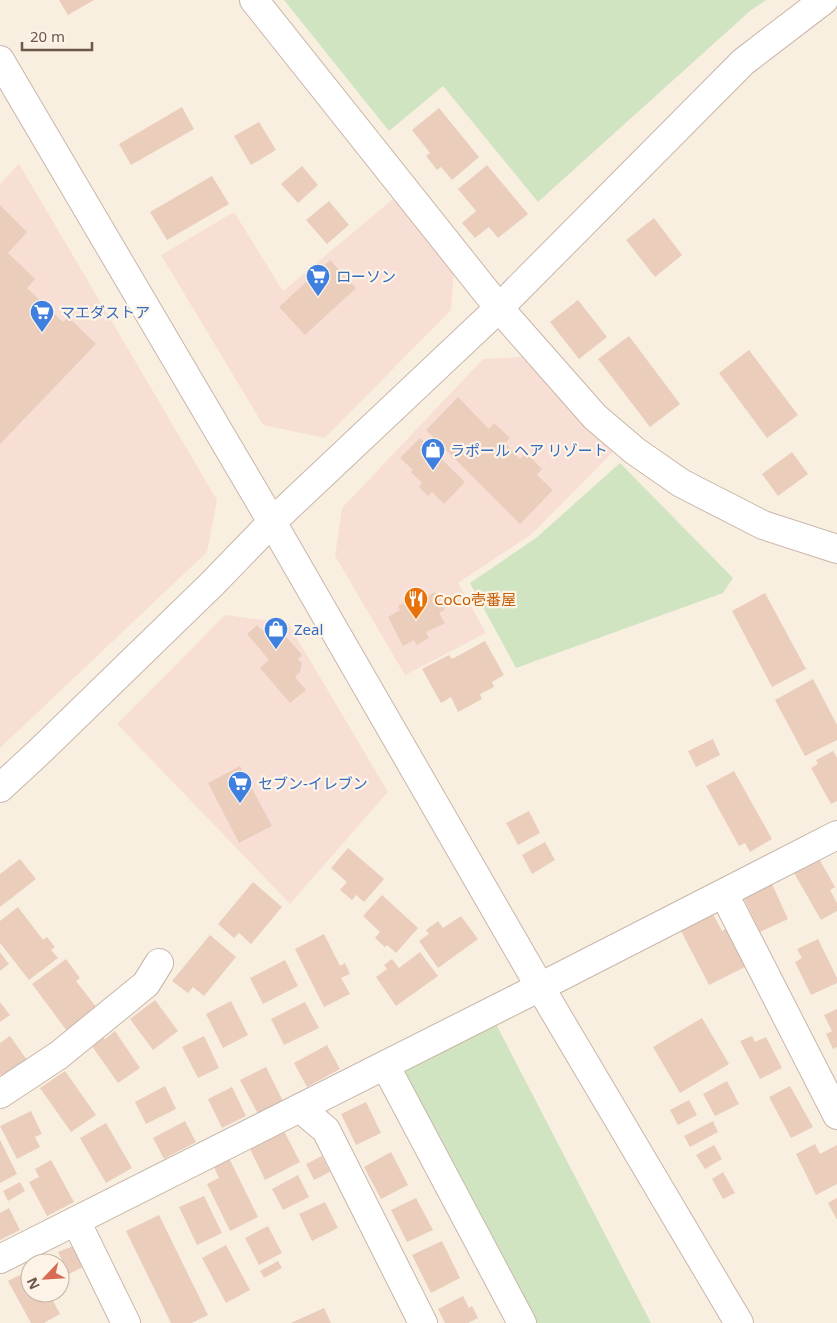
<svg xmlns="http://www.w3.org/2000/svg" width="837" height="1323" viewBox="0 0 837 1323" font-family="'Noto Sans','Noto Sans JP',sans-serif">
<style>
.commercial{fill:#f8dfd6}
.green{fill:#d1e4c2}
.building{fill:#ebcdbc}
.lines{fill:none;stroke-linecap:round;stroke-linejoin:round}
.minor-casing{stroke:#c8b6aa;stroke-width:30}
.tertiary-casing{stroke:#c8b6aa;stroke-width:30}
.minor{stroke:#fff;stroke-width:28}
.tertiary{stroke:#fff;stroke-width:28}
.labels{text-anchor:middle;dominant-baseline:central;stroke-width:4.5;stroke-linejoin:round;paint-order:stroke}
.shop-label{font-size:15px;fill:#366cbe;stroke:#fdf3e6;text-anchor:start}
.food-label{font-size:15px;fill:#c56008;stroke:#fdf3e6;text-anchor:start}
</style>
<rect width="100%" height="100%" fill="#f9efe1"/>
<g class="commercial">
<path d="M19,164L217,500L207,552L0,748V184Z"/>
<path d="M393,199L454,271L451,310L325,438L263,425L161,255L234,212L283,291Z"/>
<path d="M522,357L613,452L532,534L458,583L486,633L405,675L335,556L342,508L483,359Z"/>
<path d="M225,615L288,623L388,792L290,904L117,724Z"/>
</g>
<g class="green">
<path d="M284,0H766L750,11L538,202L443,86L389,131Z"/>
<path d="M620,463L733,578L723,593L516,668L470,583L536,538Z"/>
<path d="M496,1024L651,1323H537L403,1069Z"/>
</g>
<g class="building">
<path d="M59,0H94L68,15Z"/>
<path d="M182,107L194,129L131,165L119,144Z"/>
<path d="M439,108L479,157L452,180L441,167L437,170L426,156L430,153L412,130Z"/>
<path d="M259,122L276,150L251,165L234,136Z"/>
<path d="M487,165L528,214L498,238L489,227L475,238L462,223L476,211L458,189Z"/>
<path d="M302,166L318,185L298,203L281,184Z"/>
<path d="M212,176L229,204L167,240L150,212Z"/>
<path d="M329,201L349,225L327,244L306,220Z"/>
<path d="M0,205L27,232L8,253L35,279L27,288L63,322L68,317L96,344L0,444Z"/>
<path d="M654,218L682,255L655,277L626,240Z"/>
<path d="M330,260L356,288L305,335L279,307Z"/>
<path d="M578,300L607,337L579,359L550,322Z"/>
<path d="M629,336L680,404L650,427L598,359Z"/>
<path d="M749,350L798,415L767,438L719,373Z"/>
<path d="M458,397L489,429L494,423L510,438L505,443L520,459L526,453L542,469L537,475L553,490L520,524L426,430Z"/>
<path d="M420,438L465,482L444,504L432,492L428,496L419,487L422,483L411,472L413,470L400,458Z"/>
<path d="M792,452L808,474L778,496L762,474Z"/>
<path d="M435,592L445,610L439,613L445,623L426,632L429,638L417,645L414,640L403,646L388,617L400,610L398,606L421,594L423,598Z"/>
<path d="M765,593L806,669L772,687L732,611Z"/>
<path d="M257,625L262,630L267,625L273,631L278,627L302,655L298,659L302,663L300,672L295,677L306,690L290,703L260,668L269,660L247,634Z"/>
<path d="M485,641L504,675L492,682L494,687L480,694L482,699L458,712L451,697L441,703L422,669L449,655L452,659Z"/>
<path d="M813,679L837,725V740L805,756L775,700Z"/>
<path d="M713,739L720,755L696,767L688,751Z"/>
<path d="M833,751L837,758V801L831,804L811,768L818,764L816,760Z"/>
<path d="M240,766L272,826L239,843L208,783Z"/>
<path d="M734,771L772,839L750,852L745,843L739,846L706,786Z"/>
<path d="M529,811L540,833L518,845L506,823Z"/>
<path d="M545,842L555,860L532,874L522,855Z"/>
<path d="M348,848L384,879L364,902L356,895L352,900L340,890L347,882L331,868Z"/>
<path d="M818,857L835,887L830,890L837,903V911L821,920L793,871Z"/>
<path d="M20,859L36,879L0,907V874Z"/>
<path d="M253,882L282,907L251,944L239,933L234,938L218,924Z"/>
<path d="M772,884L788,919L760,932L743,897Z"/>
<path d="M382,895L418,928L396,953L387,945L385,947L375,938L380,932L363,916Z"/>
<path d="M18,907L43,940L47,937L55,947L51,950L58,958L29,980L0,943V921Z"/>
<path d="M712,912L722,931L731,926L751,964L709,985L680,929Z"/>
<path d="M461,916L478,939L438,968L419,941L429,934L426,930L438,921L443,928Z"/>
<path d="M324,934L340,966L345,963L350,974L341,978L350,994L324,1007L295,949Z"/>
<path d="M210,935L236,957L204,996L193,987L188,993L172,981Z"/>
<path d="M818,939L837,978V983L811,995L795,962L802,958L797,949Z"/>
<path d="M0,952L9,964L0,971Z"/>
<path d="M420,952L438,976L396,1006L376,977L387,969L384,965L392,959L399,968Z"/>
<path d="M66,959L80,978L76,981L97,1008L67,1031L32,984Z"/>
<path d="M285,960L298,986L263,1004L250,978Z"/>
<path d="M155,1000L178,1031L153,1050L130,1019Z"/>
<path d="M231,1001L248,1035L223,1048L206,1014Z"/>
<path d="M0,1002L10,1015L0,1022Z"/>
<path d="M305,1002L319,1028L284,1045L271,1019Z"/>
<path d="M837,1009V1047L833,1049L826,1034L832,1031L824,1015Z"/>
<path d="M702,1018L729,1064L680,1093L653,1047Z"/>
<path d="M115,1031L140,1068L118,1083L89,1042L101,1034L105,1039Z"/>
<path d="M10,1036L29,1063L5,1081L0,1074V1043Z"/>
<path d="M204,1036L219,1068L198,1078L182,1047Z"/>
<path d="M752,1036L755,1042L766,1037L782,1068L760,1079L740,1041Z"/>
<path d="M327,1045L340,1069L307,1087L294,1063Z"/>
<path d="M266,1067L283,1101L258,1114L240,1080Z"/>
<path d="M65,1071L96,1115L71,1132L40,1088Z"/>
<path d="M727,1081L739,1104L715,1116L703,1094Z"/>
<path d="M165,1086L176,1109L146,1124L135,1102Z"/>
<path d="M790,1086L813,1127L791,1138L769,1097Z"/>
<path d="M232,1087L246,1116L222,1128L208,1099Z"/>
<path d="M689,1100L697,1115L678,1125L670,1110Z"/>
<path d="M366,1102L381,1133L356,1145L341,1114Z"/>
<path d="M31,1111L42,1134L35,1137L40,1147L17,1159L0,1126Z"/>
<path d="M185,1121L196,1142L164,1159L153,1138Z"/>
<path d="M713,1121L718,1132L690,1147L684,1136Z"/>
<path d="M106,1123L132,1168L106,1183L80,1138Z"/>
<path d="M282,1127L300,1162L265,1180L248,1145Z"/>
<path d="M0,1140L17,1174L0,1183Z"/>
<path d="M815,1144L820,1154L837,1145V1184L816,1195L796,1154Z"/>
<path d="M714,1145L722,1159L705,1169L696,1155Z"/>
<path d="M391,1152L408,1185L381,1199L364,1167Z"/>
<path d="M228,1156L258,1217L230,1231L207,1184L219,1178L212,1163Z"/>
<path d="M322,1156L330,1172L314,1180L306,1164Z"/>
<path d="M51,1160L74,1202L47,1216L29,1182L39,1177L35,1169Z"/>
<path d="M723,1172L735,1193L723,1199L712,1179Z"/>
<path d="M298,1175L309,1197L283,1210L272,1189Z"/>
<path d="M20,1182L25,1191L8,1201L3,1191Z"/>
<path d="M204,1196L222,1233L197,1245L179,1207Z"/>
<path d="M416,1198L433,1230L407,1242L391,1210Z"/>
<path d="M837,1198V1220L828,1203Z"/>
<path d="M325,1202L338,1228L312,1241L299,1214Z"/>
<path d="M9,1208L20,1230L0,1240V1213Z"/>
<path d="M159,1215L208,1315L192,1323H171L126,1231Z"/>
<path d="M268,1226L282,1253L259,1265L245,1238Z"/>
<path d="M442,1241L460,1278L431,1293L412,1255Z"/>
<path d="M226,1245L250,1290L226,1303L202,1258Z"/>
<path d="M73,1246L83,1267L69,1274L58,1252Z"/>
<path d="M278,1261L282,1268L264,1278L260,1271Z"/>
<path d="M30,1270V1293H49L60,1314L44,1323H31L8,1281Z"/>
<path d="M463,1296L469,1308L472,1306L478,1318L468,1323H445L438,1309Z"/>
<path d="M324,1308L331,1323H291Z"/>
</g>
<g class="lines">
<defs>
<g id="minor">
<path d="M724,894L837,1115"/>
<path d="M385,1065L522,1323"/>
<path d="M0,1094L59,1055L146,984L159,963"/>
<path d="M300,1108L326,1130L423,1323"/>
<path d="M76,1221L126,1323"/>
<path d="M0,1259L540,987L837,835"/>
</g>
<g id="tertiary">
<path d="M254,0L499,308L595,417L635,451L681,483L763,525L837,549"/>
<path d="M0,60L272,522L540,987L739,1323"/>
<path d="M0,788L39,752L212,584L272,522L499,308L743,62L824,0"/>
</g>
</defs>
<use href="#minor" class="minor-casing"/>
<use href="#tertiary" class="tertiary-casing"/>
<use href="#minor" class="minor"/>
<use href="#tertiary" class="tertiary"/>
</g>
<defs>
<symbol id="supermarket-pin" viewBox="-11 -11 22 30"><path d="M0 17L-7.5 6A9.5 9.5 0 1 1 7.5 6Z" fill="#3f7fe0" stroke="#fdf3e6"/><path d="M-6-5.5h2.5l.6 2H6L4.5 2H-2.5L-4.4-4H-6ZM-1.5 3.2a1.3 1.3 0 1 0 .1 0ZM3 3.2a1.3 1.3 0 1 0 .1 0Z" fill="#fff"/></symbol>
<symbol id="shop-pin" viewBox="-11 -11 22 30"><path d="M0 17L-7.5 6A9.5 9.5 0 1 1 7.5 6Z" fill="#3f7fe0" stroke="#fdf3e6"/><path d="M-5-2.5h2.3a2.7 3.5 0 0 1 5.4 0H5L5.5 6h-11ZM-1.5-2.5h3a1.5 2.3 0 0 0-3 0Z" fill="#fff"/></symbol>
<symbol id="restaurant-pin" viewBox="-11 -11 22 30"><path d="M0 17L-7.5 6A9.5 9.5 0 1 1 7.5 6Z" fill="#e8710a" stroke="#fdf3e6"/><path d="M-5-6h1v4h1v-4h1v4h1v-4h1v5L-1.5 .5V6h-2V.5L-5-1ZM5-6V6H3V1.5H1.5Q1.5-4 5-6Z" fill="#fff"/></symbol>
</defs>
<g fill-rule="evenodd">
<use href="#supermarket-pin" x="304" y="262" width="28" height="38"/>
<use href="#supermarket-pin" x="28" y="298" width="28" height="38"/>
<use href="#shop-pin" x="419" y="436" width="28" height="38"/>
<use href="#restaurant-pin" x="402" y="585" width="28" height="38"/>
<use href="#shop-pin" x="262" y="615" width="28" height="38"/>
<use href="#supermarket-pin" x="226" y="769" width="28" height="38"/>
</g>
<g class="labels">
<g class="shop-label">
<text x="336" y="276">ローソン</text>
<text x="60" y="312">マエダストア</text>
<text x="450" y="450">ラポール ヘア リゾート</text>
<text x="294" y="629">Zeal</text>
<text x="258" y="783">セブン-イレブン</text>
</g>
<g class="food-label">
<text x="434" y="599">CoCo壱番屋</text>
</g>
</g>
<g transform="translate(45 1278) rotate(245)"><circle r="24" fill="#fdf3e6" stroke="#c3b4a8"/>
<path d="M0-4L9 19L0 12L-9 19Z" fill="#d66c53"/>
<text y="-8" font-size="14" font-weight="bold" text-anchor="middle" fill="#6d564b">N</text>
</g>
<path d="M22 42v8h70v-8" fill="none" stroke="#6d564b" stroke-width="2.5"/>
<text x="30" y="42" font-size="15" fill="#6d564b" stroke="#fdf3e6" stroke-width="4" paint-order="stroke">20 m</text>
</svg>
